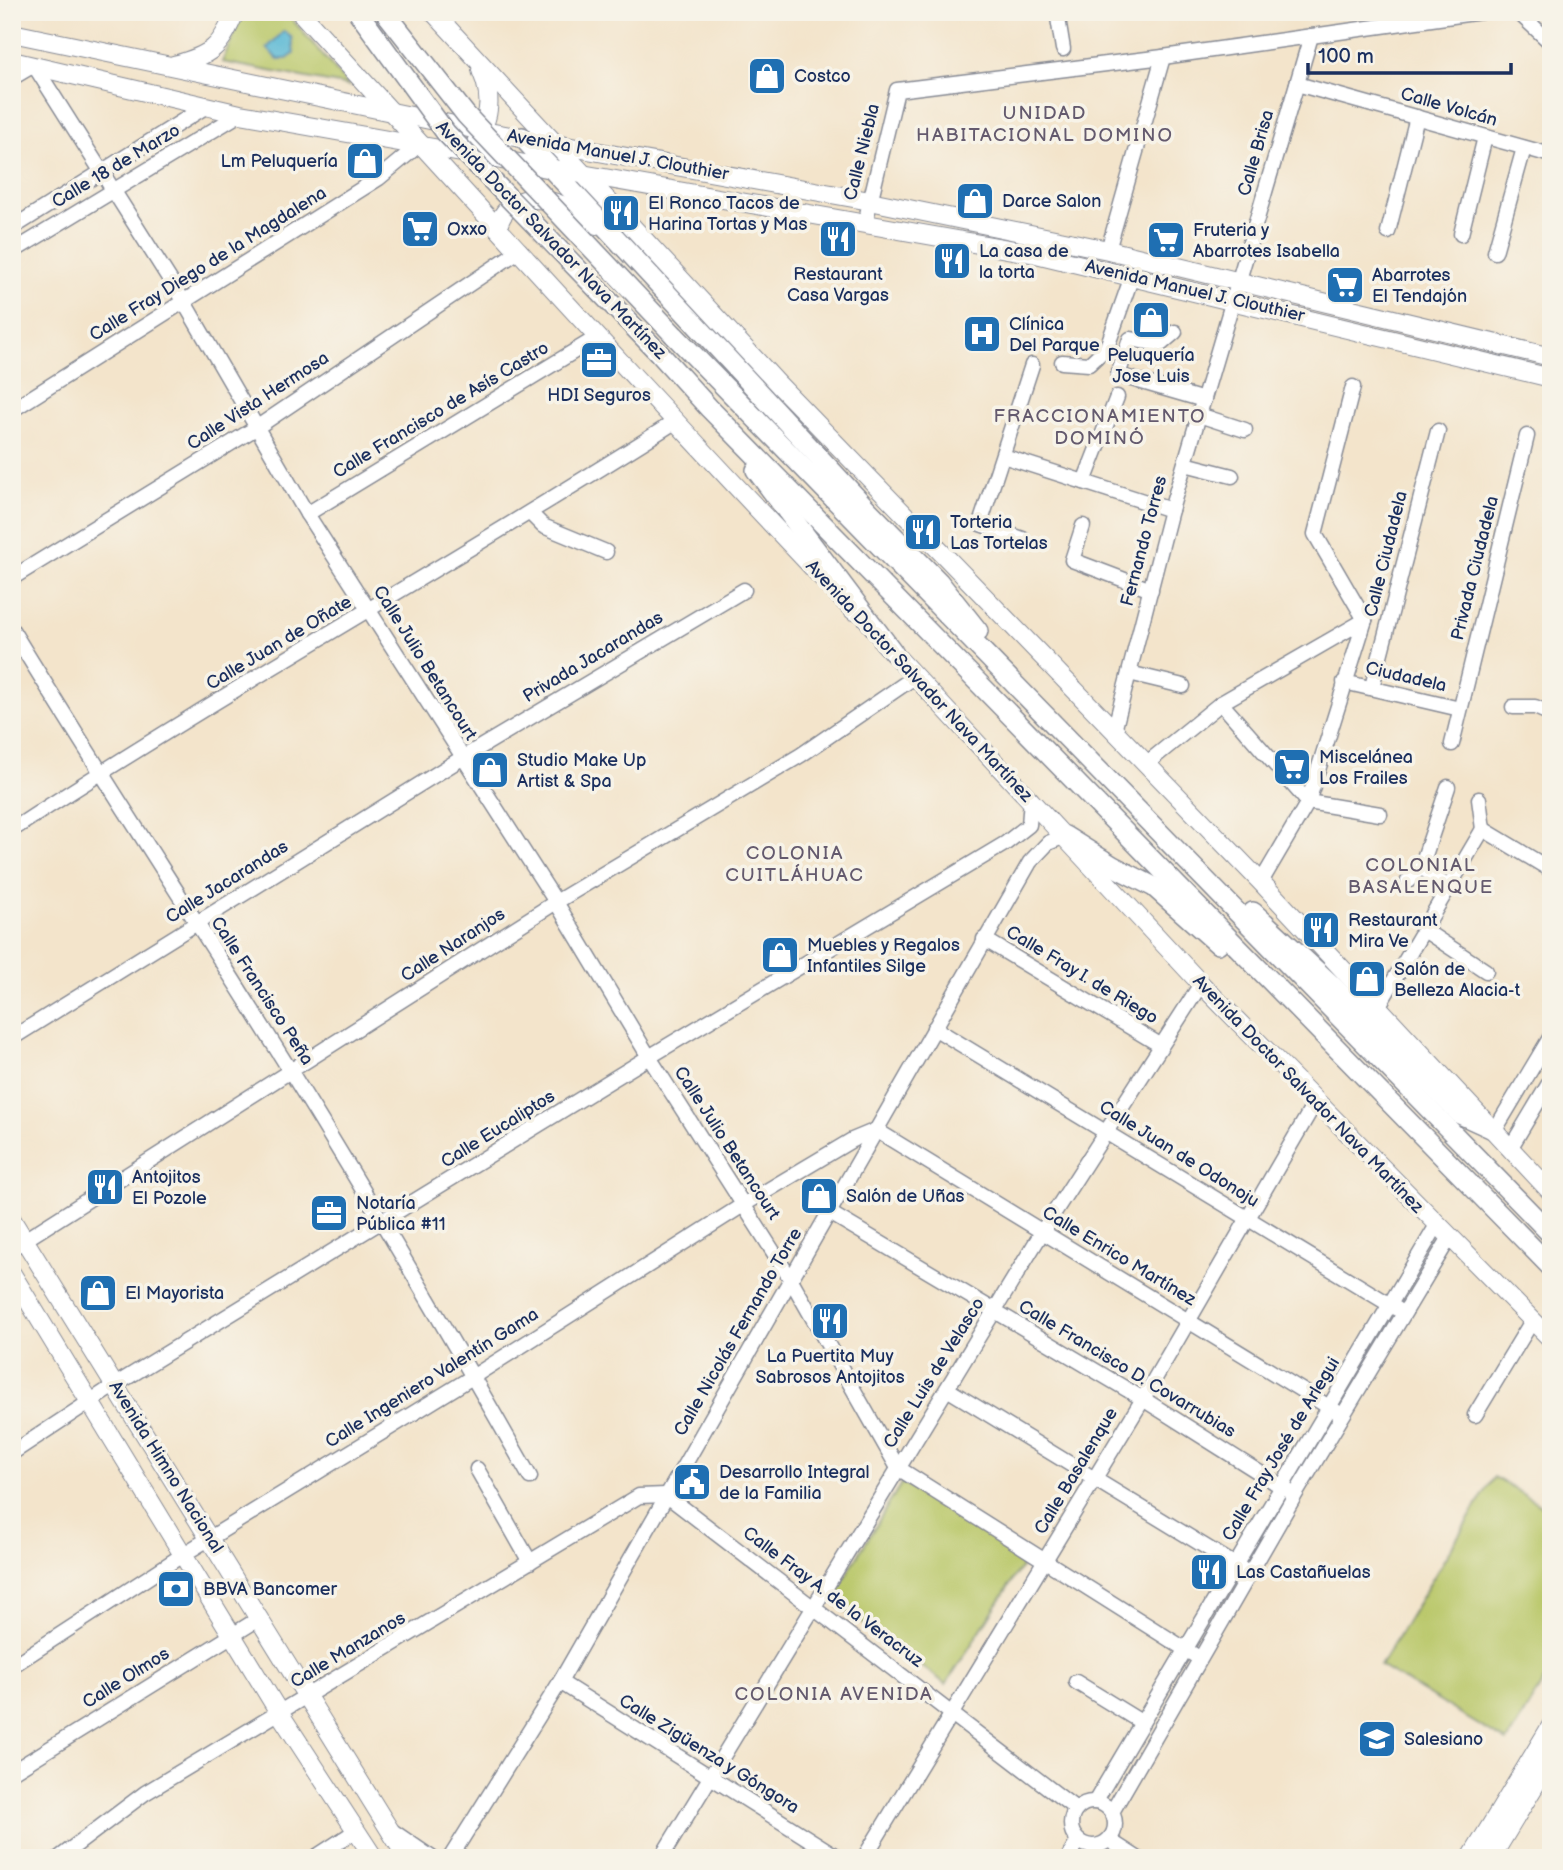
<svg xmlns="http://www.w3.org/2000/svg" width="1563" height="1870" viewBox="0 0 1563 1870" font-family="'Balsamiq Sans',sans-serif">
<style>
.green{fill:#b9c769;stroke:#6a7b64;stroke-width:2}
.water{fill:#56b7d4;stroke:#387399;stroke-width:2}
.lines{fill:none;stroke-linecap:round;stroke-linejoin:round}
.minor-casing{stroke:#878a94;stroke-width:17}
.major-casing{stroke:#878a94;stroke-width:20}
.highway-casing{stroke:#878a94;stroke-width:22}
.minor{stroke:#fff;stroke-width:14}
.major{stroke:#fff;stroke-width:18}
.highway{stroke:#fff;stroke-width:19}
.highway-bridge-casing{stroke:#878a94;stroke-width:22;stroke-linecap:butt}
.highway-bridge{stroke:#fff;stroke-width:19}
.labels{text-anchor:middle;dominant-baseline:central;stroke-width:7;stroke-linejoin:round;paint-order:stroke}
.poi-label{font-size:18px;fill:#1b2f5e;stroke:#f7f3e8;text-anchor:start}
.street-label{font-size:18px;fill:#1b2f5e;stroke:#f7f3e8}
.neighbourhood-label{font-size:19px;letter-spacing:2px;fill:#645a6e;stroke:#f7f3e8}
</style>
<rect width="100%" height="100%" fill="#f7f3e8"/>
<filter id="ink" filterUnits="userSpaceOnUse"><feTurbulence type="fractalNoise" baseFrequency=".0143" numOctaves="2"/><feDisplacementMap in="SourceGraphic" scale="14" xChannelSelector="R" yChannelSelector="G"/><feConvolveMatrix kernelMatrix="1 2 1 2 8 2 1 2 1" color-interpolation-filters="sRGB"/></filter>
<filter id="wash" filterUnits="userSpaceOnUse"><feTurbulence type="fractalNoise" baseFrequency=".00686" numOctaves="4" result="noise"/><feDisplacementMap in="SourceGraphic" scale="28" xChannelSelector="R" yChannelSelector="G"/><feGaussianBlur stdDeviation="1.57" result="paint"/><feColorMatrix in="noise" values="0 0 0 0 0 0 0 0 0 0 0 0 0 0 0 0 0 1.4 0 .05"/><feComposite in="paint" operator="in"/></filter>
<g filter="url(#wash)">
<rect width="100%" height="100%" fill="#f3e4cb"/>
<g class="green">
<path d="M243,12H286L349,86L222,62Z"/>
<path d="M1494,1477L1551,1511V1669L1507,1742L1380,1666Z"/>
<path d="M902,1482L1026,1559L946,1684L831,1600Z"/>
</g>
<path class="water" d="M284,31L292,38L294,54L287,59H277L267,48Z"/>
</g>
<g filter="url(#ink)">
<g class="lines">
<defs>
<g id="minor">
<path d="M1057,12L1063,49"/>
<path d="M1518,12L1551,43"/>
<path d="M1057,15L1071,12"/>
<path d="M12,78L34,65L184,302L307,514L556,902L649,1057L790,1278L898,1468L1199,1658"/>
<path d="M1297,84L1551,155"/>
<path d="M865,223L897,90L1163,57L1481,12"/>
<path d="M12,228L205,107"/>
<path d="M1388,232L1417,117"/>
<path d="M1461,234L1485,137"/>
<path d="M1108,250L1163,57"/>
<path d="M12,252L240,114"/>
<path d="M1495,252L1524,148"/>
<path d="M1175,332L1161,344L1130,339L1118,375L1204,400"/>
<path d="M1062,362L1089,364L1107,347L1132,276"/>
<path d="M1353,387L1315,534L1365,620"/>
<path d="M12,410L379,178L420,144"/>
<path d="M1199,415L1245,430"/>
<path d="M1003,456L1171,510"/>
<path d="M1185,464L1232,476"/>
<path d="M1084,482L1117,397"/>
<path d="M307,514L596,338"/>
<path d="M531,514L543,526L606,552"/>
<path d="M1083,526L1072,560L1151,590"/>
<path d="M1023,539L980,524L1032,365"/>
<path d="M12,578L259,426L520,250"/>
<path d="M12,630C103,779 199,924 291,1072C374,1206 453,1341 530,1477"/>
<path d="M1129,673L1183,686"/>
<path d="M1344,682L1460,709"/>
<path d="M1372,687L1438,431"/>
<path d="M1221,703L1308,802L1380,814"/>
<path d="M1513,707H1535L1551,714"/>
<path d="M1114,731L1171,510L1311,36"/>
<path d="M1452,744L1527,436"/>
<path d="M1146,764L1221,703L1365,620"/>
<path d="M1479,799L1483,829"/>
<path d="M1483,829L1551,870"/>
<path d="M12,830C229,688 455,562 673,423"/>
<path d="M1421,867L1449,888"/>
<path d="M1408,881L1421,867L1448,787"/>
<path d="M1261,882L1308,802L1365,620"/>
<path d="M1424,930L1486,971"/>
<path d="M984,939L1160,1045"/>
<path d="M1378,1007L1483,829"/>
<path d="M934,1028L1397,1309"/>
<path d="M12,1038L462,758L744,590"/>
<path d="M1495,1130L1551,1036"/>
<path d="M1511,1147L1551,1080"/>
<path d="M830,1213L1143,1399L1287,1490"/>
<path d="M12,1248L556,902L801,755L916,676"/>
<path d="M947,1389L1242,1569"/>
<path d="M1475,1415L1532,1321"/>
<path d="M12,1453L115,1385L649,1057L1006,843L1029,825L1031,799"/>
<path d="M477,1469L530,1562"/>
<path d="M12,1666L184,1554L474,1376L743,1205L852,1140L876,1130L1342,1415"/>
<path d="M560,1682L839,1858"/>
<path d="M1076,1682L1141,1722"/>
<path d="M12,1772L260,1618"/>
<circle cx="1093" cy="1824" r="22"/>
<path d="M1095,1802L1437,1225"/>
<path d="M1112,1812L1295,1495L1450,1237"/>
<path d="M391,1830L432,1858"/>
<path d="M1109,1840L1137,1858"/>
<path d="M59,1858L145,1793L639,1496L666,1495L1076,1809"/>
<path d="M314,1858L357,1830"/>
<path d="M450,1858L560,1682L1030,862L1048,843L1065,836"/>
<path d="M661,1858L1052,1216L1201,984"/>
<path d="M864,1858L1143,1399L1316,1101"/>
<path d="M1068,1858L1078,1841"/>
</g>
<g id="major">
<path d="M300,12C484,213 666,414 854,611"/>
<path d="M433,12L779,385L1261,882L1551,1192"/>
<path d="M12,33L483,131L870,201L1108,250L1551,357"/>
<path d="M12,61L240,114L1036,254L1551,378"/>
<path d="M174,65C211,55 221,48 235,12"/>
<path d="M469,155C487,125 496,103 481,70"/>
<path d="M498,226C512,180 569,202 596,225"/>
<path d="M883,642L1201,984L1551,1339"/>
<path d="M12,1220L407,1858"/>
<path d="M12,1274L280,1714L374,1858"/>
<path d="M1471,1858L1551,1726"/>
<path d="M1491,1858L1551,1759"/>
</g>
<g id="highway">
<path d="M522,137L868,510L939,582L978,631"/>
<path d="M674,335L1551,1234"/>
<path d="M659,353L709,408L1551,1267"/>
<path d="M756,470L893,652"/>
<path d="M1065,836L1113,866L1154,887L1218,944"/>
<path d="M1253,912L1333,986L1460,1114L1495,1130"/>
</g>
</defs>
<use href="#minor" class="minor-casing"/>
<use href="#major" class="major-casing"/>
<use href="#highway" class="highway-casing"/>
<use href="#minor" class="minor"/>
<use href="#major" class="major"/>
<use href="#highway" class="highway"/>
<defs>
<g id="highway-bridge">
<path d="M358,12L446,133L659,353"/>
<path d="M385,12L466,115L674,335"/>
</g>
</defs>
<use href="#highway-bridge" class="highway-bridge-casing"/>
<use href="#highway-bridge" class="highway-bridge"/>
</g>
</g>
<defs>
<symbol id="shop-square" viewBox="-11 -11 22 22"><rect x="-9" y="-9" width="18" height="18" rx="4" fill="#1f6fb2" stroke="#f7f3e8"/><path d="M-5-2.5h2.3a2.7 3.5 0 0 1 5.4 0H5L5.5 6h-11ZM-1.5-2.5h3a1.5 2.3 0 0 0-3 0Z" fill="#fff"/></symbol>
<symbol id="restaurant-square" viewBox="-11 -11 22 22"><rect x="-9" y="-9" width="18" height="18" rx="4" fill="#1f6fb2" stroke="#f7f3e8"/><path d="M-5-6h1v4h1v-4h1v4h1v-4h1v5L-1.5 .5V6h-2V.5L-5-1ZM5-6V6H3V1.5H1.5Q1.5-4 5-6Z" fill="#fff"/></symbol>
<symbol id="supermarket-square" viewBox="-11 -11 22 22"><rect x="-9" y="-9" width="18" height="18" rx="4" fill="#1f6fb2" stroke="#f7f3e8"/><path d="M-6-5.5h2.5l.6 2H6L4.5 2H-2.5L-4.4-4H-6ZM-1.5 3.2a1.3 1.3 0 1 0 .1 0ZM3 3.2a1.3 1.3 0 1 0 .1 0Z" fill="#fff"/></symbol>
<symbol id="hospital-square" viewBox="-11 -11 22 22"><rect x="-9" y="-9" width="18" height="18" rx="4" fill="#1f6fb2" stroke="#f7f3e8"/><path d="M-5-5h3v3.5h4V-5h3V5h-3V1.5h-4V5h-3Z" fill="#fff"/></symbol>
<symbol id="office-square" viewBox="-11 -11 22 22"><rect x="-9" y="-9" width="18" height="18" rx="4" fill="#1f6fb2" stroke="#f7f3e8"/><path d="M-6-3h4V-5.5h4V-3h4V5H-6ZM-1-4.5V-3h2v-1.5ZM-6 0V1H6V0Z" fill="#fff"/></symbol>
<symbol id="civic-square" viewBox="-11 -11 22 22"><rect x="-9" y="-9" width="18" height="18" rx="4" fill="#1f6fb2" stroke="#f7f3e8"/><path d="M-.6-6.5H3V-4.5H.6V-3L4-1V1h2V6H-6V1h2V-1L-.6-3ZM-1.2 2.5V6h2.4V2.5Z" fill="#fff"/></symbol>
<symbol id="bank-square" viewBox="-11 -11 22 22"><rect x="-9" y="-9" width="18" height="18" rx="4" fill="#1f6fb2" stroke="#f7f3e8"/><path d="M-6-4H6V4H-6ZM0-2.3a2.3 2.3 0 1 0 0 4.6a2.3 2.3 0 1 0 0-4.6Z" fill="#fff"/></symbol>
<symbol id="school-square" viewBox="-11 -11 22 22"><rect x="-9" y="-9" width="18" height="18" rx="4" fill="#1f6fb2" stroke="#f7f3e8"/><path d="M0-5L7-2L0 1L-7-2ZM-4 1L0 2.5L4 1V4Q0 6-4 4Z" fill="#fff"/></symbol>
</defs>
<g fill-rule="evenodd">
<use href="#shop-square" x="745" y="54" width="44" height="44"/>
<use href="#shop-square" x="343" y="139" width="44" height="44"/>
<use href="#shop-square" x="953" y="179" width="44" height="44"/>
<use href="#restaurant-square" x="599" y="191" width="44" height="44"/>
<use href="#supermarket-square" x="398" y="207" width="44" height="44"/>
<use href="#restaurant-square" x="816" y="217" width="44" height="44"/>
<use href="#supermarket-square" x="1144" y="218" width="44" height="44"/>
<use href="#restaurant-square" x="930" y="239" width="44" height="44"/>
<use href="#supermarket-square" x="1323" y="263" width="44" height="44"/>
<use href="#shop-square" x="1129" y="298" width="44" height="44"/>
<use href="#hospital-square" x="960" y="312" width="44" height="44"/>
<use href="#office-square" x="577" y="338" width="44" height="44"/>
<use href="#restaurant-square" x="901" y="510" width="44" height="44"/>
<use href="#supermarket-square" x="1270" y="745" width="44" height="44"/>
<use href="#shop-square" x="468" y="748" width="44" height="44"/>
<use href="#restaurant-square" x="1299" y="908" width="44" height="44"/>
<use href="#shop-square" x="758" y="933" width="44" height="44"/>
<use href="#shop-square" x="1345" y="957" width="44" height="44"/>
<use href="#restaurant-square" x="83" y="1165" width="44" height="44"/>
<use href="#shop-square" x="797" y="1174" width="44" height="44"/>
<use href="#office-square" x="307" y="1191" width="44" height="44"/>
<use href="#shop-square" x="76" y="1271" width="44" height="44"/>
<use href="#restaurant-square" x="808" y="1299" width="44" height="44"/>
<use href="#civic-square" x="670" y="1460" width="44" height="44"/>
<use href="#restaurant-square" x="1187" y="1550" width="44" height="44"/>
<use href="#bank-square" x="154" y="1567" width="44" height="44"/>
<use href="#school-square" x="1355" y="1717" width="44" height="44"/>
</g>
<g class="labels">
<g class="poi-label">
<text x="794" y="76">Costco</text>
<text x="338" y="161" text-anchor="end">Lm Peluquería</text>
<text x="1002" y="201">Darce Salon</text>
<text x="648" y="203">El Ronco Tacos de<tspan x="648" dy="21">Harina Tortas y Mas</tspan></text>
<text x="447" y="229">Oxxo</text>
<text x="1193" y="230">Fruteria y<tspan x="1193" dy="21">Abarrotes Isabella</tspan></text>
<text x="979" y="251">La casa de<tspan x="979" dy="21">la torta</tspan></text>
<text x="838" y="274" text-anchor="middle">Restaurant<tspan x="838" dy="21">Casa Vargas</tspan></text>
<text x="1372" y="275">Abarrotes<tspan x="1372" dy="21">El Tendajón</tspan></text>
<text x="1009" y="324">Clínica<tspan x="1009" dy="21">Del Parque</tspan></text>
<text x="1151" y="355" text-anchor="middle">Peluquería<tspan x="1151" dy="21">Jose Luis</tspan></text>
<text x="599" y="395" text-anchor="middle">HDI Seguros</text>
<text x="950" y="522">Torteria<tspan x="950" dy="21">Las Tortelas</tspan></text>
<text x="1319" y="757">Miscelánea<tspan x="1319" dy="21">Los Frailes</tspan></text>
<text x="517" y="760">Studio Make Up<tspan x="517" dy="21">Artist &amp; Spa</tspan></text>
<text x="1348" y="920">Restaurant<tspan x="1348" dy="21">Mira Ve</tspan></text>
<text x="807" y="945">Muebles y Regalos<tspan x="807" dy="21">Infantiles Silge</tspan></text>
<text x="1394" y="969">Salón de<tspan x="1394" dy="21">Belleza Alacia-t</tspan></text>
<text x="132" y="1177">Antojitos<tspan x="132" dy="21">El Pozole</tspan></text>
<text x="846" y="1196">Salón de Uñas</text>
<text x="356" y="1203">Notaría<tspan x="356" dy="21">Pública #11</tspan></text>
<text x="125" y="1293">El Mayorista</text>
<text x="830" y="1356" text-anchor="middle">La Puertita Muy<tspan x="830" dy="21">Sabrosos Antojitos</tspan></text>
<text x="719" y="1472">Desarrollo Integral<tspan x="719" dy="21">de la Familia</tspan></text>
<text x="1236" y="1572">Las Castañuelas</text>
<text x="203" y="1589">BBVA Bancomer</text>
<text x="1404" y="1739">Salesiano</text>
</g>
<g class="street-label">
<text transform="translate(1449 107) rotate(16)">Calle Volcán</text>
<text transform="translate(862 152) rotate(-76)">Calle Niebla</text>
<text transform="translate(1256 153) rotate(-74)">Calle Brisa</text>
<text transform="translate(618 155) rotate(10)">Avenida Manuel J. Clouthier</text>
<text transform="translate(116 166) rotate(-31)">Calle 18 de Marzo</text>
<text transform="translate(551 240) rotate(46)">Avenida Doctor Salvador Nava Martínez</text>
<text transform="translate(208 264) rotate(-32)">Calle Fray Diego de la Magdalena</text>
<text transform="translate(1195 291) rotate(13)">Avenida Manuel J. Clouthier</text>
<text transform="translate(258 401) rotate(-33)">Calle Vista Hermosa</text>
<text transform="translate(441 410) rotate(-31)">Calle Francisco de Asís Castro</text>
<text transform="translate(1144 541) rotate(-75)">Fernando Torres</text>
<text transform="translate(1386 554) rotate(-76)">Calle Ciudadela</text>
<text transform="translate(1475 568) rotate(-76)">Privada Ciudadela</text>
<text transform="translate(279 643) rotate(-31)">Calle Juan de Oñate</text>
<text transform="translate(593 657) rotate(-31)">Privada Jacarandas</text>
<text transform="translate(425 663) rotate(58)">Calle Julio Betancourt</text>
<text transform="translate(1406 677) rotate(13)">Ciudadela</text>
<text transform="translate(919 681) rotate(47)">Avenida Doctor Salvador Nava Martínez</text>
<text transform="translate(227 882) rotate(-32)">Calle Jacarandas</text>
<text transform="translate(453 945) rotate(-33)">Calle Naranjos</text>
<text transform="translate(1082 975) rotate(31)">Calle Fray I. de Riego</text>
<text transform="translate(262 991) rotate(57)">Calle Francisco Peña</text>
<text transform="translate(1308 1094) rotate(46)">Avenida Doctor Salvador Nava Martínez</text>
<text transform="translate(498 1129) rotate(-32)">Calle Eucaliptos</text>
<text transform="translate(727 1143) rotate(57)">Calle Julio Betancourt</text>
<text transform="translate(1179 1154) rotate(32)">Calle Juan de Odonoju</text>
<text transform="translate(1119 1256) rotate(31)">Calle Enrico Martínez</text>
<text transform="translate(738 1332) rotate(-60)">Calle Nicolás Fernando Torre</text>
<text transform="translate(1127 1369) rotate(31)">Calle Francisco D. Covarrubias</text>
<text transform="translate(934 1373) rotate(-58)">Calle Luis de Velasco</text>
<text transform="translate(432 1378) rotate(-32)">Calle Ingeniero Valentín Gama</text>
<text transform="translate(1281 1449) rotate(-59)">Calle Fray José de Arlegui</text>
<text transform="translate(166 1467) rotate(58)">Avenida Himno Nacional</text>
<text transform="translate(1076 1471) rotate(-59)">Calle Basalenque</text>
<text transform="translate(833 1597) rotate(37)">Calle Fray A. de la Veracruz</text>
<text transform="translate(348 1650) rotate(-31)">Calle Manzanos</text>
<text transform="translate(126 1678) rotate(-32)">Calle Olmos</text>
<text transform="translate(709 1754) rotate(32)">Calle Zigüenza y Góngora</text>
</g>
<g class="neighbourhood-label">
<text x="1045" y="113">UNIDAD<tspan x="1045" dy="22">HABITACIONAL DOMINO</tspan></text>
<text x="1100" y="416">FRACCIONAMIENTO<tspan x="1100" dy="22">DOMINÓ</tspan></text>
<text x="795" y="853">COLONIA<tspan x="795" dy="22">CUITLÁHUAC</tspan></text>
<text x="1421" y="865">COLONIAL<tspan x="1421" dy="22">BASALENQUE</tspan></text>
<text x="834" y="1694">COLONIA AVENIDA</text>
</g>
</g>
<rect width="1563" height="1870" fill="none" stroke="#f7f3e8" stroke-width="42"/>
<path d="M1308 63v10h203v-10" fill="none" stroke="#1b2f5e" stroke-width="3.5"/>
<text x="1318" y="63" font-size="21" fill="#1b2f5e" stroke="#f7f3e8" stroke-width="5" paint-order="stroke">100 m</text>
</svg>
